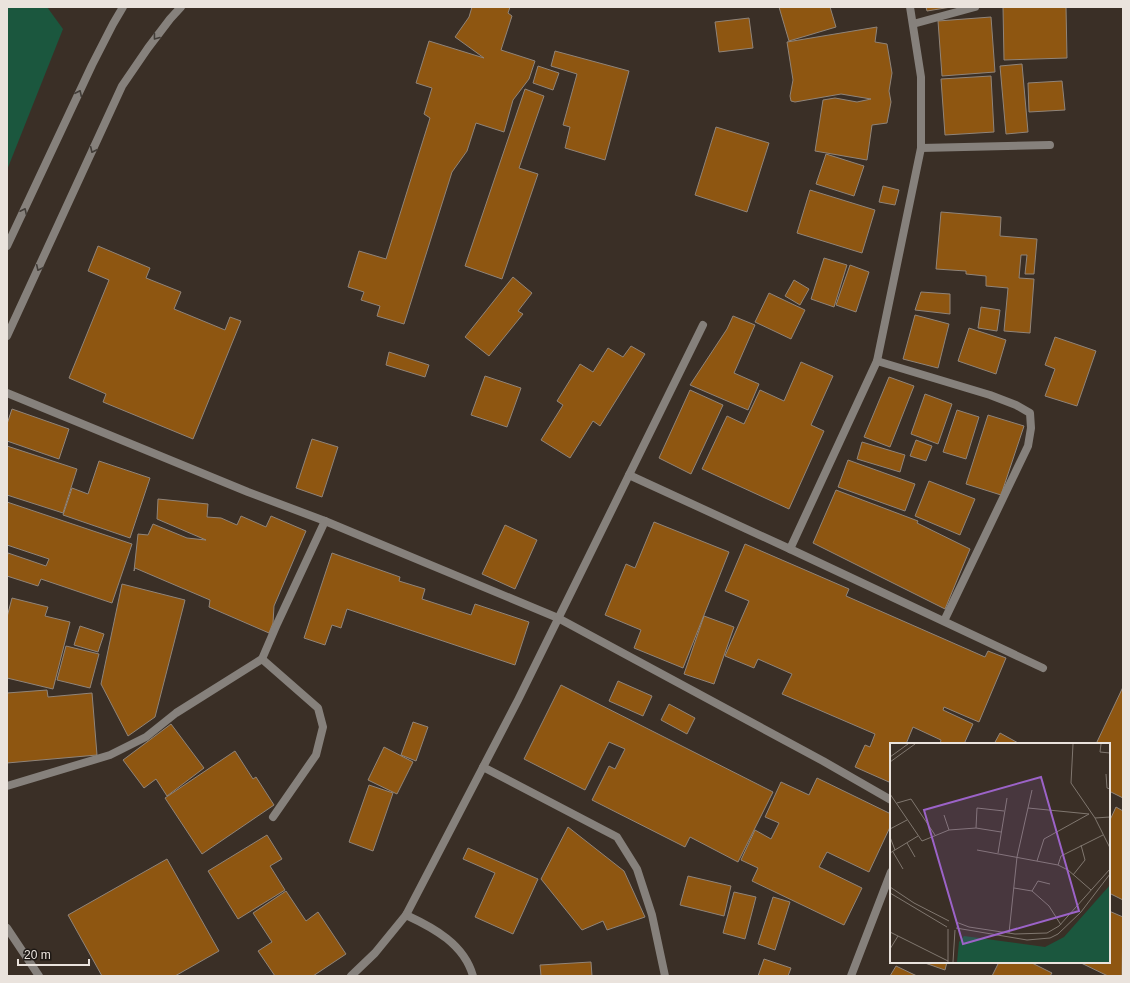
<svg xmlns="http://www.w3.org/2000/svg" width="1130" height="983" viewBox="0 0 1130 983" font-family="Helvetica,sans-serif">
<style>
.green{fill:#1b573e}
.building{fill:#8e5611;stroke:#908479}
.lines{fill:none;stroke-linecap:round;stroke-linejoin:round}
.minor{stroke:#86817c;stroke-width:8}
.tertiary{stroke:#86817c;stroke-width:8}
.oneway{stroke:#423d38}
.inset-road{fill:none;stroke:#80776f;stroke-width:1}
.view{fill:#9c63c8;fill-opacity:0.15;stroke:#9c63c8;stroke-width:2}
.inset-edge{fill:none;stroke:#eae3dd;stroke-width:2}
</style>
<rect width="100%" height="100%" fill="#3a2f26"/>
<path class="green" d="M7,7H47L63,29L7,170Z"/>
<g class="building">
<path d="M472,7H510L508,13L512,16L501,50L535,61L529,79L513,100L504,132L476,123L467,151L452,172L404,324L377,316L380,306L361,300L364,292L348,287L359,251L386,259L430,118L424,114L432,88L416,83L429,41L484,58L455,37L469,17Z"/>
<path d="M779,7H830L836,27L789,41Z"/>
<path d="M926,7H951L927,11Z"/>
<path d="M1003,7H1066L1067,58L1004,60Z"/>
<path d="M991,17L995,72L942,76L938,21Z"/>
<path d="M749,18L753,48L719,52L715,22Z"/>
<path d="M877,27L875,42L887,44L892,73L889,91L891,102L887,123L872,125L867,160L815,151L823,100L835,98L857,102L871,99L841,94L795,102L791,101L790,96L793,80L787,42Z"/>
<path d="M555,51L629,71L605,160L565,148L570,127L563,125L577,74L551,66Z"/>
<path d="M1022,64L1028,132L1006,134L1000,66Z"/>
<path d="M538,66L559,73L553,90L533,83Z"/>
<path d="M991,76L994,132L945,135L941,79Z"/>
<path d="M1062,81L1065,110L1029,112L1028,83Z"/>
<path d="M525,89L544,96L519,168L538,174L502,279L465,266Z"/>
<path d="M716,127L769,143L747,212L695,195Z"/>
<path d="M826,154L864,166L854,196L816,184Z"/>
<path d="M883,186L899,190L895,205L879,202Z"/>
<path d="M810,190L875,210L862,253L797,233Z"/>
<path d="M941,212L1001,217L1000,236L1037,239L1034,274H1025L1027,255H1021L1019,278L1034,279L1030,333L1004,331L1008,288L986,286V276L966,274V271L936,269Z"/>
<path d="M98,246L150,268L146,278L181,292L174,309L225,330L230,317L241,321L193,439L103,402L106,394L69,378L109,280L88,271Z"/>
<path d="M824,258L847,265L834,307L811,299Z"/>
<path d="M850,265L869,272L856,312L836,305Z"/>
<path d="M513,277L532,293L518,311L523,314L489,356L465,337Z"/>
<path d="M794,280L809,289L800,305L785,296Z"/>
<path d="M921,292L950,294V314L915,310Z"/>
<path d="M769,293L805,310L791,339L755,322Z"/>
<path d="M981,307L1000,310L997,331L978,328Z"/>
<path d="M915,315L949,324L938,368L903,359Z"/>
<path d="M733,316L755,325L734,373L759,384L748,410L690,385L727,329Z"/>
<path d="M969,328L1006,340L996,374L958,361Z"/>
<path d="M1055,337L1096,351L1077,406L1045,396L1055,369L1045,365Z"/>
<path d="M631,346L645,354L600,426L593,421L570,458L541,440L563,405L557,401L580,364L593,372L608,348L623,357Z"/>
<path d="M389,352L429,365L425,377L386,365Z"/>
<path d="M801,362L833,376L811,425L824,431L789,509L702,469L727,416L744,424L760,390L784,401Z"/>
<path d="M485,376L521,388L507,427L471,415Z"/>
<path d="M889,377L914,386L890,447L864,437Z"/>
<path d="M690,390L723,405L691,474L659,458Z"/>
<path d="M925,394L952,404L938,444L911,434Z"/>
<path d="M12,409L69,429L59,459L7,441V424Z"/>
<path d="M957,410L979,417L966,459L943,452Z"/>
<path d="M988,415L1024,426L1001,495L966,484Z"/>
<path d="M312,439L338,447L322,497L296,488Z"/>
<path d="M916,440L932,446L926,461L910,456Z"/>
<path d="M862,442L905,455L900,472L857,459Z"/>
<path d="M7,446L77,469L63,513L7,495Z"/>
<path d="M848,460L915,484L905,511L838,487Z"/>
<path d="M99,461L150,478L130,538L63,515L72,488L88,494Z"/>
<path d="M929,481L975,499L960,535L915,516Z"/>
<path d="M836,490L918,521L917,523L970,549L945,609L813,543Z"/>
<path d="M158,499L208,504L207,517L221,518L237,525L241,516L266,527L271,516L306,531L274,606L273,623L269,633L209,607L210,600L135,568L134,571L138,534L148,535L153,524L187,538L206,540L157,519Z"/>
<path d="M7,502L132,544L112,603L41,579L38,586L7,576V558L8,553L46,566L49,559L7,545Z"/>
<path d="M654,522L729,552L683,668L634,648L641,630L605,615L626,564L635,568Z"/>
<path d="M505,525L537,540L515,589L482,574Z"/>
<path d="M745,544L849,589L846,596L985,657L988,651L1006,658L979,722L944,707L943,710L973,724L964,744H940L941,740L913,727L906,744H891V778L889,782L855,767L865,745L870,747L875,734L782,694L792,674L758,659L754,668L725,656L749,601L725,591Z"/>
<path d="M332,553L400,577L399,581L425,589L422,599L471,615L475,604L529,622L515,665L347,609L341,628L332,625L325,645L304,638Z"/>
<path d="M122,584L185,600L155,717L128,736L101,684Z"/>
<path d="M12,598L48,607L45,616L70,622L53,689L7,678V617Z"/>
<path d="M704,616L734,627L714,684L684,674Z"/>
<path d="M80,626L104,634L98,652L74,645Z"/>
<path d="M66,646L99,654L90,688L57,680Z"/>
<path d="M618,681L652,696L643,716L609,701Z"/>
<path d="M561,685L773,792L738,862L690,837L685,847L592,800L609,766L615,769L625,749L609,742L585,790L524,759Z"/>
<path d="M1123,687V798L1109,791V744H1096Z"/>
<path d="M47,690L48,697L92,693L97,755L7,763V693Z"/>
<path d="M669,704L695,718L687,734L661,720Z"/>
<path d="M413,722L428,727L416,761L401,755Z"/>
<path d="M171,724L204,768L167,796L156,779L144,788L123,760Z"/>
<path d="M1000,733L1020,744H994Z"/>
<path d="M384,747L413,762L397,794L368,780Z"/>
<path d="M235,751L253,779L256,777L274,805L202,854L165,798Z"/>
<path d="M817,778L891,814V825L869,872L827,852L819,867L862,888L844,925L752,881L758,868L741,860L755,830L771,839L779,823L765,817L781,782L809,795Z"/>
<path d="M369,785L393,793L373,851L349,842Z"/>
<path d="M1116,807L1123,811V900L1109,893V822Z"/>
<path d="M568,827L624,871L645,917L607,930L603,921L582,930L541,879Z"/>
<path d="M267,835L282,859L270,866L285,890L238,919L208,871Z"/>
<path d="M468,848L538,879L513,934L475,917L495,873L463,859Z"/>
<path d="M167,859L219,951L175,976H102L68,915Z"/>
<path d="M688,876L731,886L724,916L680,905Z"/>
<path d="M286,891L306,921L318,912L346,954L313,976H275L258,951L272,942L253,913Z"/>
<path d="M734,892L756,897L745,939L723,933Z"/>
<path d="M773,897L790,902L775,950L758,944Z"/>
<path d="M1109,911L1123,917L1122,976H1108L1079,962H1109Z"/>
<path d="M764,959L791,968L788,976H758Z"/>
<path d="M591,962L592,976H541L540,965Z"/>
<path d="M922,962H947L945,970Z"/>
<path d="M999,962H1030L1052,973L1050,976H992Z"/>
<path d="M896,966L917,976H890Z"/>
</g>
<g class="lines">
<g class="minor">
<path d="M913,24L975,7"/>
<path d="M921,148L1050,145"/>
<path d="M877,361L990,395L1016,405L1030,413L1031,428L1028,446L944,621"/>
<path d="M7,393L248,492L325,521L558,618L823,761L891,800"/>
<path d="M629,475L790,549L1043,668"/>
<path d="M790,549L877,361L921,148V77L910,7"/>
<path d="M262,659L318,708L323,727L316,755L273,817"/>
<path d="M483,767L617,837L637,869L652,915L665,976"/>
<path d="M7,786L110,755L146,737L176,713L262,659L277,624L325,521"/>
<path d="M406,915C434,928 464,944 473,976"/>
<path d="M351,976L375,953L406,915L518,700L703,325"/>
<path d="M851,976L891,872"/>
</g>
<g class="tertiary">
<path d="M7,246L92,65L113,24L123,7"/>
<path d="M7,336L122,86L148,48L170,19L181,7"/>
<path d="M7,928L39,976"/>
</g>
</g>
<defs><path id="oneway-chevron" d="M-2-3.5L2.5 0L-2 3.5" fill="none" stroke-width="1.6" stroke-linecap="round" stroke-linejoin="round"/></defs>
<g class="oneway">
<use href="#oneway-chevron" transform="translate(156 37) rotate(127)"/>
<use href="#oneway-chevron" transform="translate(79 93) rotate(-65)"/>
<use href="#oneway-chevron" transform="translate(93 150) rotate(115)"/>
<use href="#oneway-chevron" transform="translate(24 211) rotate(-64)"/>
<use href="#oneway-chevron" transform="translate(39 268) rotate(115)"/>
</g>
<g transform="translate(890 743)">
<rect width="220" height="220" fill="#3a2f26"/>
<path d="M220,142V219H67L69,199L74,193L155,204L174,194Z" fill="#1b573e"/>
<path class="inset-road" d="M183,1L181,40L205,75L220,105M211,1L210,9L220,10M0,14L18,1M0,19L25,1M216,31L217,45L220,46M0,51L32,98L59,87L86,85L111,89M7,60L21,56L45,92M138,65L199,71M54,72L59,87M205,75L220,74M86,85L87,65L114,68M0,86L17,77M0,94L5,107M17,100L25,114M87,107L168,122L178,127L201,147M3,109L13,126M0,110L28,93M108,110L117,55M147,118L154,96L199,71M168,122L171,113L213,92M183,132L195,117L191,102M0,144L24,160L59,178M124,145L142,148L159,163L171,182M142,148L148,138L160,141M0,150L57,184M66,179L79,184L125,191L157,190L169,183L220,126M66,185L137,197L160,195L168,191L191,169L220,131M0,189L58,218M119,190L127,114L142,47M0,206L8,193M58,219V186M63,219L65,187"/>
<path class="view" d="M151,34L189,168L73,201L34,67Z"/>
<rect width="220" height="220" class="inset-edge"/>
</g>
<rect width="1130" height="983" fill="none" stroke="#eae3dd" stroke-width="16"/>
<path d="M18 959v6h71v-6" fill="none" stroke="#eae3dd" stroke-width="2"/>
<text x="24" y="959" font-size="12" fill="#eae3dd" stroke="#1d1814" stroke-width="3" paint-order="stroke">20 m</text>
</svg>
